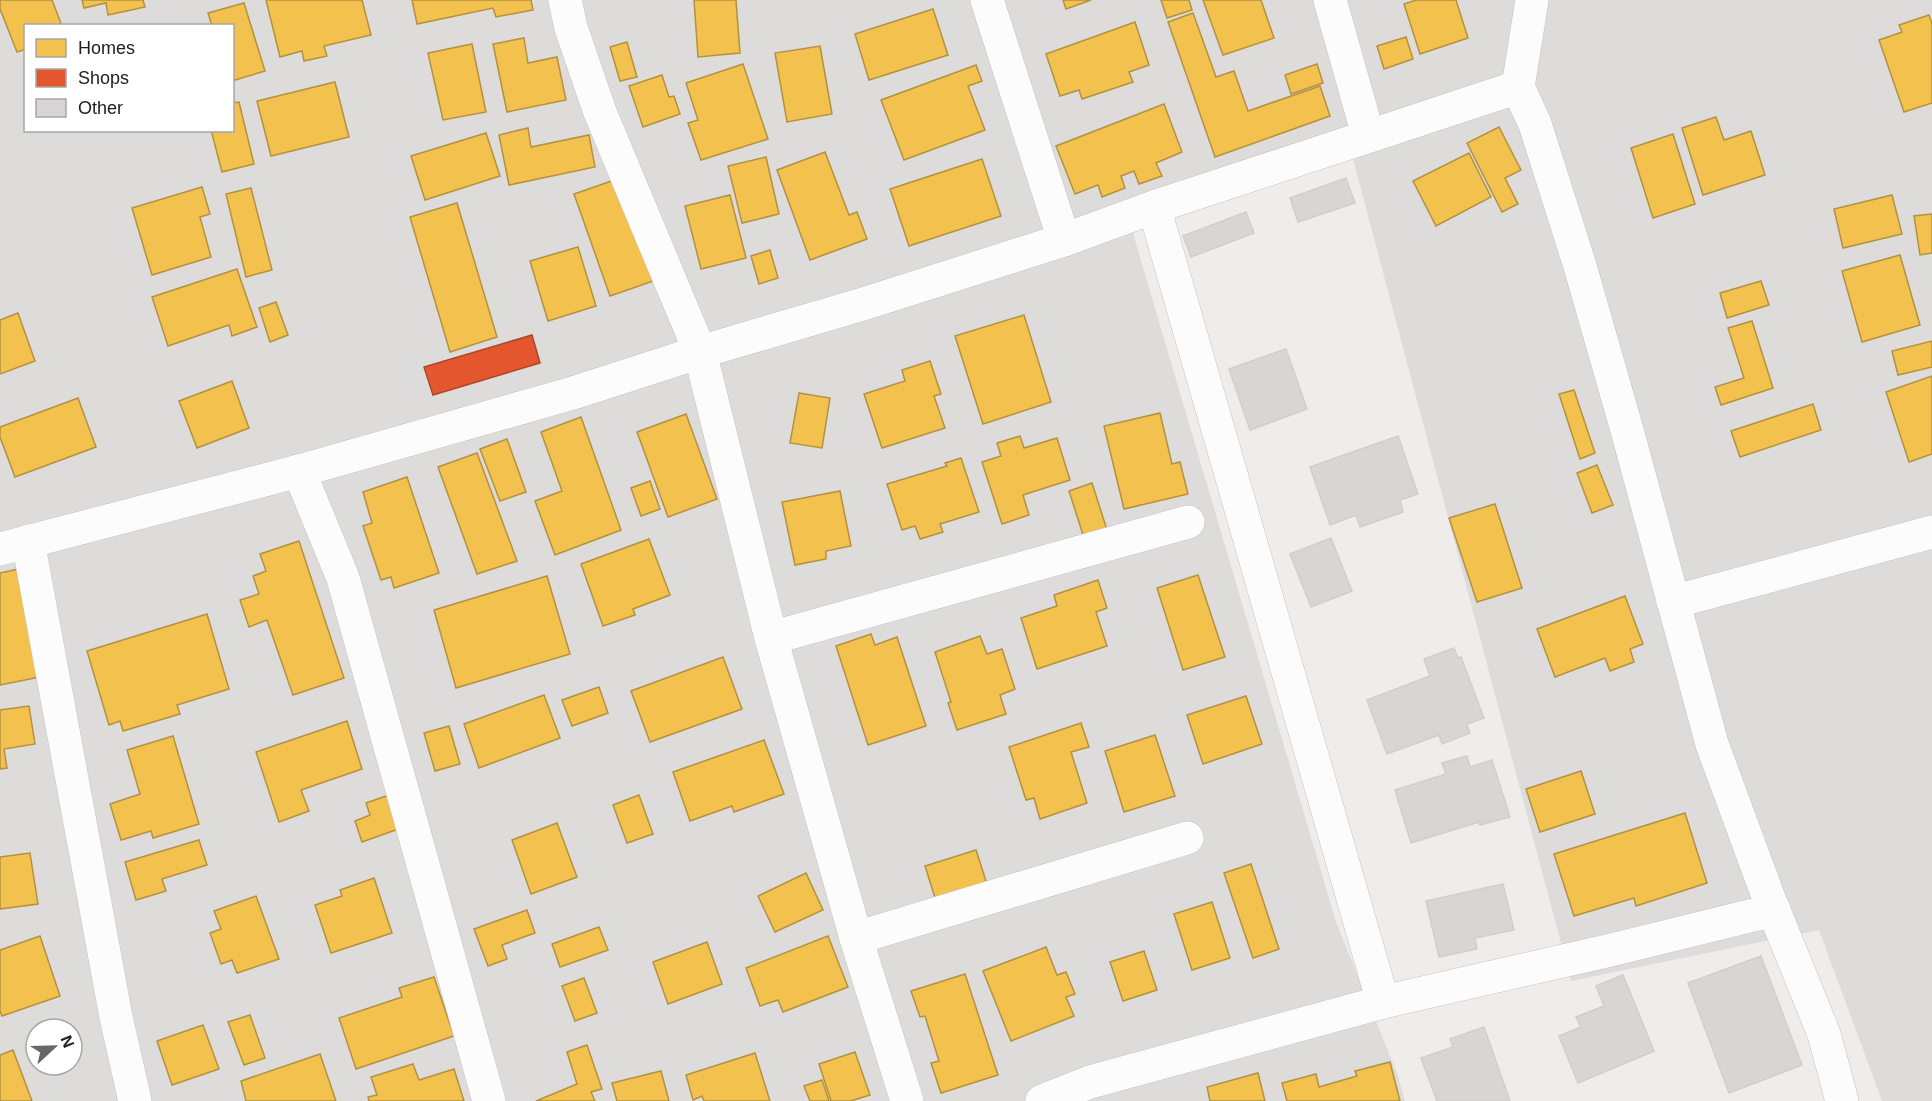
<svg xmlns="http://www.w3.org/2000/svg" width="1932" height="1101" viewBox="0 0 1932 1101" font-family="Helvetica,sans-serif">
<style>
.residential{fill:#dedcdb;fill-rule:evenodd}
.homes{fill:#f2c14e;stroke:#b39140;stroke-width:1.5}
.shops{fill:#e4572e;stroke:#aa472a;stroke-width:1.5}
.building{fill:#dad5d5;stroke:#d3cdcb;stroke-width:1.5}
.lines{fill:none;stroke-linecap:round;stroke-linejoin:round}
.minor-casing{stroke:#c5c3c2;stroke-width:34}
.minor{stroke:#fdfcfc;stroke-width:33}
</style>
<rect width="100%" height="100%" fill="#efecea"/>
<path class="residential" d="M0,0H1932V1101H1882L1819,930L1571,981L1349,144L1129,220L1336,922L1397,1073L1405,1101H0ZM26,26H232V130H26ZM36,1029H72V1065H36Z"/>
<g class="homes">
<path d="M0,0H52L62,26H26V49L17,52L0,9Z"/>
<path d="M82,0H143L145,7L108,15L106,3L84,8Z"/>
<path d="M266,0H362L371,35L324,46L327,56L304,61L302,51L280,57Z"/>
<path d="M412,0H531L533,10L496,17L493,8L417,24Z"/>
<path d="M694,0H736L740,53L698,57Z"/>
<path d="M1063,0H1091L1066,9Z"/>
<path d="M1161,0H1189L1192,10L1167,18Z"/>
<path d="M1203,0H1261L1274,38L1223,55Z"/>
<path d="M1416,0H1456L1468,38L1420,54L1404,4Z"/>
<path d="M244,3L265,71L232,81V26H212L208,13Z"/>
<path d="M933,9L948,55L869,80L855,34Z"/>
<path d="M1193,13L1216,77L1234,71L1248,111L1320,86L1330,116L1215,157L1168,22Z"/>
<path d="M1929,15L1932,24V103L1904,112L1879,40L1902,32L1899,25Z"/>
<path d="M1135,22L1149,65L1129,72L1133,82L1082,99L1079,90L1060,96L1046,54Z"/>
<path d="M1406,37L1413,59L1384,69L1377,46Z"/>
<path d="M524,38L528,63L557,57L566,100L507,112L493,44Z"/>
<path d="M627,42L637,77L620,81L610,47Z"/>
<path d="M472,44L486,112L443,120L428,53Z"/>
<path d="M820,46L832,114L787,122L775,53Z"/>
<path d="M743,64L768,139L701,160L688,123L698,120L686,83Z"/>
<path d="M1317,64L1323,83L1291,94L1285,75Z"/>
<path d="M976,65L982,81L968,86L985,130L904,160L881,100Z"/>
<path d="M662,75L669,97L674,96L680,114L643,127L629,86Z"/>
<path d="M335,82L349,137L271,156L257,101Z"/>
<path d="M239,102L254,164L222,172L211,130H232V103Z"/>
<path d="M1164,104L1182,152L1156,163L1162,176L1139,184L1134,171L1121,176L1125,188L1102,197L1098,185L1075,194L1056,146Z"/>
<path d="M1716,117L1724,140L1751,131L1765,175L1703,195L1682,128Z"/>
<path d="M1499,127L1521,170L1505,178L1518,204L1502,212L1467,143Z"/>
<path d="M528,128L531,147L589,135L595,167L509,185L499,135Z"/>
<path d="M486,133L500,176L425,200L411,156Z"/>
<path d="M1673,134L1695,204L1653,218L1631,148Z"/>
<path d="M825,152L849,215L857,212L867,239L810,260L777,170Z"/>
<path d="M1469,153L1491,197L1436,226L1413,181Z"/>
<path d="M766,157L779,214L742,223L728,166Z"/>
<path d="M982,159L1001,216L909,246L890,189Z"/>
<path d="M623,177L659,279L610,296L574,194Z"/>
<path d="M202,187L210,214L200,217L211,257L152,275L132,208Z"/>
<path d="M251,188L272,270L246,277L226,194Z"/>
<path d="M730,195L746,258L701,269L685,206Z"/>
<path d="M1892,195L1902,234L1843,248L1834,209Z"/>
<path d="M457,203L497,337L450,352L410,217Z"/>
<path d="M1932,214V253L1920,255L1914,216Z"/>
<path d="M578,247L596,306L548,321L530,261Z"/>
<path d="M770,250L778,278L759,284L751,256Z"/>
<path d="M1900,255L1920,325L1862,342L1842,271Z"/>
<path d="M237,269L257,327L232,336L229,325L168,346L152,297Z"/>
<path d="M1761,281L1769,305L1727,318L1720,293Z"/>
<path d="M276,302L288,335L270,342L259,308Z"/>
<path d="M18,313L35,361L0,374V320Z"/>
<path d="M1024,315L1051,402L983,424L955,336Z"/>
<path d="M1752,321L1773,388L1721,405L1715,387L1744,378L1728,328Z"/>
<path d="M1932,341V367L1898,375L1892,351Z"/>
<path d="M930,361L941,394L934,396L945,428L882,448L864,394L905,381L902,370Z"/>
<path d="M1932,376V454L1909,462L1886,392Z"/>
<path d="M232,381L249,428L197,448L179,401Z"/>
<path d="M1574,390L1595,453L1580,459L1559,394Z"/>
<path d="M799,393L830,398L822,448L790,443Z"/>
<path d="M78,398L96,447L15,477L0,437V427Z"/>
<path d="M1813,404L1821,430L1740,457L1731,431Z"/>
<path d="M1160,413L1172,464L1180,462L1188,494L1124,509L1104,426Z"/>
<path d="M686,414L717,499L668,517L637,432Z"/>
<path d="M581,417L621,530L555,555L535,501L562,491L541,432Z"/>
<path d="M1020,436L1024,448L1057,438L1070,480L1023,495L1029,515L1002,524L982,462L1001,456L997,443Z"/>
<path d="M507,439L526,492L500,501L480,449Z"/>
<path d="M477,453L517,561L477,574L438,467Z"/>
<path d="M961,458L979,512L940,524L943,532L920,539L915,526L902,530L887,484L947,466L945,463Z"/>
<path d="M1597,465L1613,505L1592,513L1577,473Z"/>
<path d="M407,477L439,573L394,588L391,577L381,580L363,526L372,523L363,492Z"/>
<path d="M650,481L660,509L641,516L631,488Z"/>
<path d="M1092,483L1108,533L1085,541L1069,491Z"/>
<path d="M840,491L851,546L826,551V559L795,565L782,502Z"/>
<path d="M1495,504L1522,588L1477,602L1449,518Z"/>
<path d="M649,539L670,595L633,609L635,615L603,626L581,564Z"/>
<path d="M299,541L344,678L293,695L267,620L249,627L240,600L259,594L253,576L266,571L260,554Z"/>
<path d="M19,569L40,677L0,685V573Z"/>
<path d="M1198,575L1225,657L1183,670L1157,588Z"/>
<path d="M547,576L570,654L456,688L434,610Z"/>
<path d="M1098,580L1107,608L1096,612L1107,646L1037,669L1021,618L1057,606L1054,595Z"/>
<path d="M1625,596L1643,644L1630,649L1634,662L1610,671L1605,658L1555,677L1537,629Z"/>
<path d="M207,614L229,689L177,705L180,714L123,731L120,721L109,725L87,651Z"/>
<path d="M871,634L875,645L897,637L926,726L868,745L836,646Z"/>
<path d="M980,636L987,654L1002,649L1015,689L1000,695L1006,714L957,730L948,703L951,702L935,652Z"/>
<path d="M723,657L742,709L650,742L631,691Z"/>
<path d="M599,687L608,713L572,726L562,700Z"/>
<path d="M544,695L560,738L479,768L464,724Z"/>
<path d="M1246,696L1262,744L1203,764L1187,715Z"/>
<path d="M29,706L35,744L4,749L7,768L0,769V710Z"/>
<path d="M347,721L362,769L301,790L309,811L279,822L256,752Z"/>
<path d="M1081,723L1089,747L1071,752L1087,803L1040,819L1034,798L1026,800L1009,747Z"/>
<path d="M449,726L460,764L435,771L424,733Z"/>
<path d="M1155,735L1175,796L1124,812L1105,751Z"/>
<path d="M173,736L199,824L153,838L151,831L121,840L110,804L140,794L127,750Z"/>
<path d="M764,740L784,794L734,812L732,806L690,821L673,772Z"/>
<path d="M1581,771L1595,814L1540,832L1526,789Z"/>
<path d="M392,794L404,827L362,842L355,821L370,815L366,803Z"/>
<path d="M639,795L653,834L627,843L613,805Z"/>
<path d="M1685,813L1707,883L1636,906L1634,898L1574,916L1554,854Z"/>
<path d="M557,823L577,877L531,894L512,840Z"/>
<path d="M199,840L207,865L162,879L166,891L136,900L125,862Z"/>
<path d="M976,850L987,884L936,901L925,866Z"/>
<path d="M30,853L38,904L0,909V857Z"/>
<path d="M1251,864L1279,949L1253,958L1224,873Z"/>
<path d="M806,873L823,910L775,932L758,896Z"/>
<path d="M374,878L392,933L331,953L315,905L342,896L340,890Z"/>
<path d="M256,896L279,959L237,973L232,960L221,964L210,933L221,929L214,911Z"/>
<path d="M1212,902L1230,958L1192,970L1174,914Z"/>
<path d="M527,910L535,933L502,945L507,959L488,966L474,929Z"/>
<path d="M599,927L608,950L560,967L552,944Z"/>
<path d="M40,936L60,996L2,1016L0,1011V950Z"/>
<path d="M828,936L848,987L783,1012L778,1000L760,1006L746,968Z"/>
<path d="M707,942L722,984L668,1004L653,962Z"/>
<path d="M1046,947L1057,975L1066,972L1075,994L1066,997L1074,1016L1011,1041L983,971Z"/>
<path d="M1144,951L1157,990L1123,1001L1110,962Z"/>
<path d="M965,974L998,1075L941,1093L931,1063L939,1061L925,1016L920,1017L911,991Z"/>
<path d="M434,977L454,1036L356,1069L339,1018L402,997L399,988Z"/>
<path d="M584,978L597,1013L575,1021L562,986Z"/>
<path d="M250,1015L265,1058L244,1065L228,1022Z"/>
<path d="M203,1025L219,1069L172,1085L157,1041Z"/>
<path d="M587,1045L602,1089L591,1092L595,1101H536L577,1084L567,1052Z"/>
<path d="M13,1050L32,1101H0V1055Z"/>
<path d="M855,1052L870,1095L851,1101H831L819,1064Z"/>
<path d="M755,1053L770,1101H704L702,1096L693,1100L686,1075Z"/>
<path d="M320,1054L336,1101H246L241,1081Z"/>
<path d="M1390,1062L1400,1101H1287L1282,1083L1316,1074L1319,1087L1357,1076L1355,1071Z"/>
<path d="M413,1064L419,1080L454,1069L464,1101H369L368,1097L377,1095L371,1077Z"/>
<path d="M661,1071L669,1101H617L612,1083Z"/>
<path d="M1258,1073L1265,1101H1210L1207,1087Z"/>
<path d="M822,1080L829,1101H810L804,1086Z"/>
</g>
<path class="shops" d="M532,335L540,363L433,395L424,367Z"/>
<g class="building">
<path d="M1346,178L1355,203L1298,222L1290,198Z"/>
<path d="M1246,212L1254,233L1191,257L1183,236Z"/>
<path d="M1286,349L1307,409L1250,430L1229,369Z"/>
<path d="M1398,436L1418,494L1400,500L1403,512L1360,527L1356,515L1330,525L1310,467Z"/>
<path d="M1331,538L1352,591L1311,607L1290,554Z"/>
<path d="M1454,648L1458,658L1461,657L1484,718L1467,724L1470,733L1442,744L1439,735L1387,754L1367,700L1430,676L1424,659Z"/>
<path d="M1467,756L1470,767L1492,760L1510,817L1480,825L1479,822L1411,843L1395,790L1446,774L1442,763Z"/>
<path d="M1503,884L1514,930L1475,938L1477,949L1439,957L1426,901Z"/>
<path d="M1761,956L1802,1065L1729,1093L1688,983Z"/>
<path d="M1623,975L1654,1051L1578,1083L1559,1036L1581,1027L1576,1017L1604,1006L1596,986Z"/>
<path d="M1484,1027L1510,1101H1437L1421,1058L1453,1047L1450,1039Z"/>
</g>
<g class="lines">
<defs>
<g id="minor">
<path d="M565,0L571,28L600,112L700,352L771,638L856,938L907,1101"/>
<path d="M987,0L1064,240"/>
<path d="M1330,0L1368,135"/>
<path d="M1532,0L1518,87L1535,124L1580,266L1627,430L1712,744L1768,896L1824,1034L1842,1101"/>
<path d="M1154,207L1383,1002"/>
<path d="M299,471L343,578L489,1101"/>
<path d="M28,541L116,1017L135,1101"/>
<path d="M0,549L299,471L573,393L700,352L863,304L1064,240L1154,207L1518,87"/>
<path d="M1673,602L1932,532"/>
<path d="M771,638L1188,522"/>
<path d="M856,938L1187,838"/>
<path d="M1042,1101L1090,1082L1383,1002L1611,950L1774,910"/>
</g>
</defs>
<use href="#minor" class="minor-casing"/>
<use href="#minor" class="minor"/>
</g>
<rect x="24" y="24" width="210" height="108" fill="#ffffff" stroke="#a6a6a6" stroke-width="1.5"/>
<rect x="36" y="39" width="30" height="18" fill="#f2c14e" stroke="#a6a6a6" stroke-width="1.5"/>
<text x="78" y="54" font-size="18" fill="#212121">Homes</text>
<rect x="36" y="69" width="30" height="18" fill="#e4572e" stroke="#a6a6a6" stroke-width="1.5"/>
<text x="78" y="84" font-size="18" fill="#212121">Shops</text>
<rect x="36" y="99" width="30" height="18" fill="#dad5d5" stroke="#a6a6a6" stroke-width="1.5"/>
<text x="78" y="114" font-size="18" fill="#212121">Other</text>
<g transform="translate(54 1047) rotate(68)"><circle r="28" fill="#ffffff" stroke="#a6a6a6" stroke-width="1.5"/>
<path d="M0-4.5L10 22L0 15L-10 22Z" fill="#696867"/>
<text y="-9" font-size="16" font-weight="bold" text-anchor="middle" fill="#212121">N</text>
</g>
</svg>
